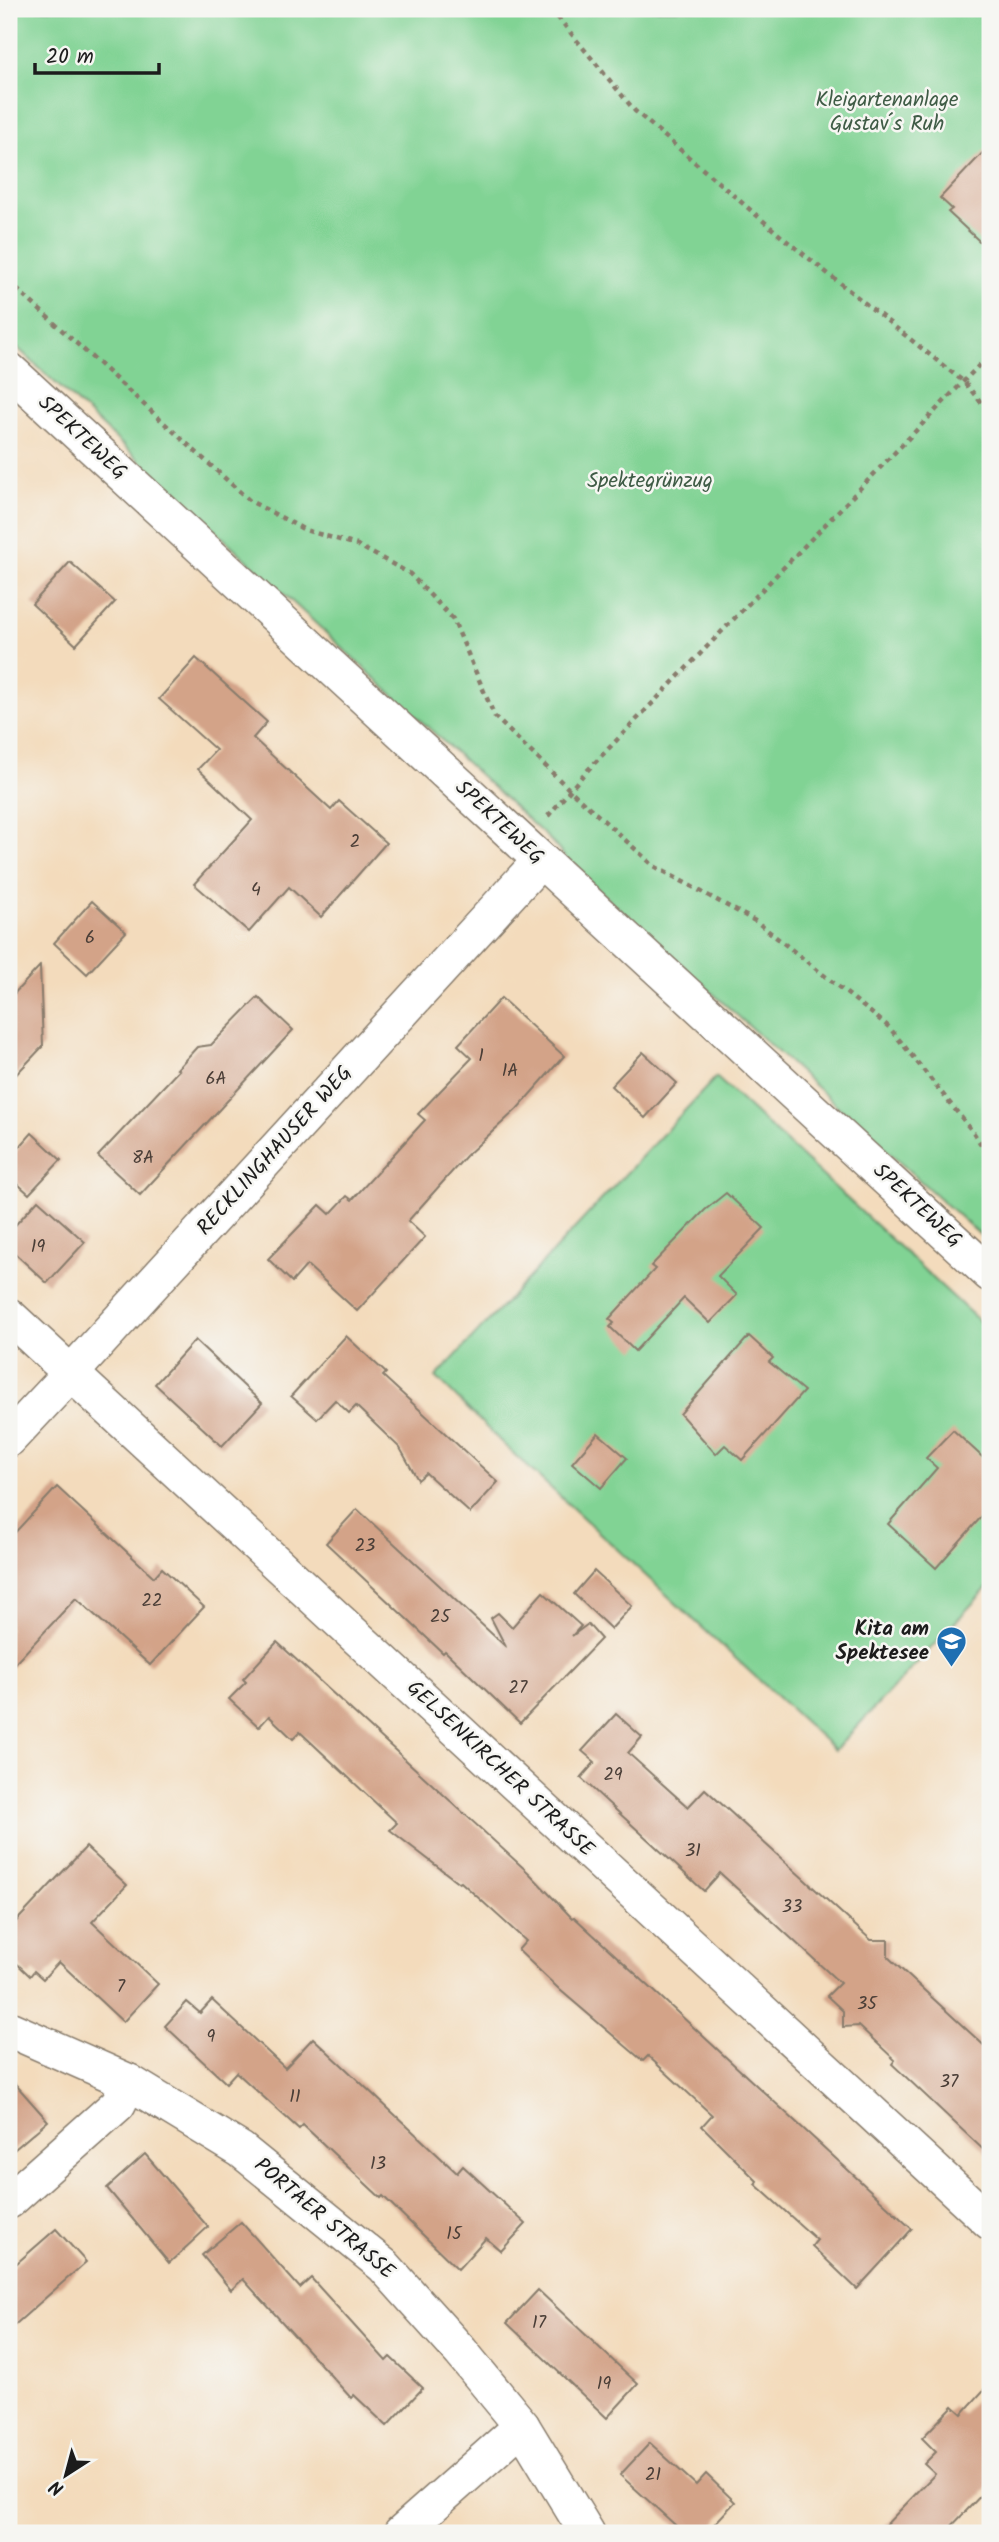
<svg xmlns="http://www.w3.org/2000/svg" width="999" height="2542" viewBox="0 0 999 2542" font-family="Kalam,sans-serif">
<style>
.green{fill:#81d394;stroke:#4e7858;stroke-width:2}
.building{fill:#d3a388}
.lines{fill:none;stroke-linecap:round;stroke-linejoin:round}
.minor-casing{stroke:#887c6c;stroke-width:38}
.path{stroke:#887c6c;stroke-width:4.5;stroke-dasharray:5 5;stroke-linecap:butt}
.minor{stroke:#fff;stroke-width:35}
.labels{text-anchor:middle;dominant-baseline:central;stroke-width:5;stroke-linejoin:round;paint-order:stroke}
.number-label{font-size:18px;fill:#4a3e37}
.park-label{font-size:21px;fill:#3f5c46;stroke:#f6f6f2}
.street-label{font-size:21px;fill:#1c1c1c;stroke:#f6f6f2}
.poi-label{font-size:21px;font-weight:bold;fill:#1c1c1c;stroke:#f6f6f2;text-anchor:end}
</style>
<rect width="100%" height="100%" fill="#f6f6f2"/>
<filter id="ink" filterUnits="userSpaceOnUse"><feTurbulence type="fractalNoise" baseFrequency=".0143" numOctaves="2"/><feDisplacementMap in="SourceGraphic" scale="14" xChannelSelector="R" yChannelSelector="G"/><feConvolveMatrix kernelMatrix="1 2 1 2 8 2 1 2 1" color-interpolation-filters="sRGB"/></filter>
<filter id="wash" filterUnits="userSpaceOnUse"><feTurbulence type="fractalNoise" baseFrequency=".00686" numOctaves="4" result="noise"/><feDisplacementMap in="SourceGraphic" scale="28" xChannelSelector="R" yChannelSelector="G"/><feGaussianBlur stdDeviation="1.57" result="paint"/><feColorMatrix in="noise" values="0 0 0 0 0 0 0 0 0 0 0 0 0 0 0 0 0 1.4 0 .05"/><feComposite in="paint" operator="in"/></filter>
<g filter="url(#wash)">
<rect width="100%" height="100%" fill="#f3dbbc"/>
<g class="green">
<path d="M9,9H990V1244L574,868L551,841L9,340Z"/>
<path d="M716,1077L990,1331V1585L835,1750L503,1444L436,1377Z"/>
</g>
<g id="blocks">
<g class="building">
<path d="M990,145V251L948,212L952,209L940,198Z"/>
<path d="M70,562L115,602L76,645L32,604Z"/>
<path d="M196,658L267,722L253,738L331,810L339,801L386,843L321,917L289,887L249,932L194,884L252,820L198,769L216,750L159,699Z"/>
<path d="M92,901L126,932L87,974L54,943Z"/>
<path d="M40,966L43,1046L9,1082V999Z"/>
<path d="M258,997L293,1030L140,1195L98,1156L179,1070L177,1069L197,1047L211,1045Z"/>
<path d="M501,998L564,1056L517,1109L466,1156L408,1221L425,1237L357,1311L307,1265L292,1282L268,1259L320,1205L330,1214L347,1196L352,1200L425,1120L418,1114L472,1058L458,1045Z"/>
<path d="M643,1052L677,1083L645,1118L611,1086Z"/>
<path d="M32,1133L61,1160L29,1194L9,1176V1159Z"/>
<path d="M726,1193L764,1228L718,1276L737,1295L710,1323L684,1298L635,1351L610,1327L614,1323L609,1319L655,1269L651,1266L705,1210Z"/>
<path d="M38,1200L85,1242L47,1283L9,1248V1232Z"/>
<path d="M346,1336L386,1373L383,1376L498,1482L470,1513L426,1473L418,1480L400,1448L356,1406L349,1413L335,1400L317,1419L291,1396Z"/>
<path d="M749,1336L773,1358L769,1362L804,1391L742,1460L725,1445L716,1454L680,1414Z"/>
<path d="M195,1340L262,1403L222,1446L155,1384Z"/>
<path d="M953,1430L990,1464V1507L936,1568L888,1524L937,1468L926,1458Z"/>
<path d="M598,1433L627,1458L601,1488L572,1463Z"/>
<path d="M57,1487L154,1577L162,1568L204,1607L150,1665L76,1598L9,1670V1539Z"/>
<path d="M357,1509L506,1647L491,1618L498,1613L512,1627L543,1592L581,1626L572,1636L588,1624L601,1639L520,1723L445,1651L443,1653L326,1543Z"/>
<path d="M594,1571L632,1606L611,1629L574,1594Z"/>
<path d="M277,1642L530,1874L572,1918L574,1917L912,2229L857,2289L812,2246L817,2240L755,2184L757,2181L702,2126L712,2115L648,2056L643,2061L560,1990L518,1950L526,1941L461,1882L459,1883L390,1830L397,1823L300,1732L293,1739L269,1716L259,1727L229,1699L246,1682L243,1679Z"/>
<path d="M616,1714L642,1737L628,1753L688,1807L705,1789L871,1940H888V1957L990,2051V2156L892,2064L895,2060L859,2026L843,2027V2011L827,1996L840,1983L720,1873L704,1891L581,1778L595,1762L582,1751Z"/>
<path d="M86,1847L127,1885L92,1922L158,1984L123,2022L59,1962L43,1979L34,1971L30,1976L9,1956V1929Z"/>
<path d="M212,2000L285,2068L313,2038L457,2173L463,2166L526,2224L501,2251L486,2238L458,2269L383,2196L381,2198L303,2125L299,2129L236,2072L226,2083L165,2026L187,2002L200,2013Z"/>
<path d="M9,2077L48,2121L9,2154Z"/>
<path d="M145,2154L208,2227L169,2263L107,2188Z"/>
<path d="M241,2222L300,2288L311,2278L386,2361L390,2357L423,2388L387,2426L354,2395L351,2398L243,2279L231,2290L202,2255Z"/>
<path d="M56,2229L86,2262L9,2330V2270Z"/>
<path d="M538,2290L638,2384L607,2418L507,2323Z"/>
<path d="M990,2383V2486L945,2533H878L935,2474L924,2464L936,2452L922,2438L953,2406L962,2414Z"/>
<path d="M650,2443L696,2485L706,2474L735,2502L706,2533H684L620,2475Z"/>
</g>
</g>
</g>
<g filter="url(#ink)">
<use href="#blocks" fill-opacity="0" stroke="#887c6c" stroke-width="2"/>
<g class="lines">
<defs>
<g id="minor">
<path d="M9,370L990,1274"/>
<path d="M9,1316L990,2222"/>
<path d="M9,1439L71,1373L540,861"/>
<path d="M9,2029L129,2082L241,2150L384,2266L461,2352L522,2426L587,2533"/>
<path d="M9,2201L118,2104L129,2082"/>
<path d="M401,2533L522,2426"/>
</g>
</defs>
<use href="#minor" class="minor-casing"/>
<g class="path">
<path d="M551,9L635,111L782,237L964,382L990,413"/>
<path d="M9,282L250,501L305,530L357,545L409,573L453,619L495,717L571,791L654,866L757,922L889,1027L973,1132L990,1158"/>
<path d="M548,816L583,775L990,354"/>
</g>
<use href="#minor" class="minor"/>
</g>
</g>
<defs>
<symbol id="school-pin" viewBox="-11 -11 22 30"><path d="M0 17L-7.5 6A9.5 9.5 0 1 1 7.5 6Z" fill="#1f6fb2" stroke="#f6f6f2"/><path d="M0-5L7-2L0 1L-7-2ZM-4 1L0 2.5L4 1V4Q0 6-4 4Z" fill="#fff"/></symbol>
</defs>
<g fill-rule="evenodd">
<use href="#school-pin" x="934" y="1624" width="35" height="47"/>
</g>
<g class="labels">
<g class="number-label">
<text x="355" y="842">2</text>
<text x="256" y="890">4</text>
<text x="90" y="938">6</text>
<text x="481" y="1056">1</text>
<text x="510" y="1071">1A</text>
<text x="216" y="1079">6A</text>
<text x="143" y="1158">8A</text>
<text x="38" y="1247">19</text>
<text x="365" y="1546">23</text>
<text x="152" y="1601">22</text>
<text x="440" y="1617">25</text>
<text x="518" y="1688">27</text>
<text x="613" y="1775">29</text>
<text x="693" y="1851">31</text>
<text x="792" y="1907">33</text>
<text x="121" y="1987">7</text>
<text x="867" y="2004">35</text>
<text x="211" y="2037">9</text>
<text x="949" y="2082">37</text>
<text x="295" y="2097">11</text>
<text x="378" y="2164">13</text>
<text x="454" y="2234">15</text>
<text x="539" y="2323">17</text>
<text x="604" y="2384">19</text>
<text x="653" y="2475">21</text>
</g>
<g class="park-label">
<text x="887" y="100">Kleigartenanlage<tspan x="887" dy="24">Gustav´s Ruh</tspan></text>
<text x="650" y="481">Spektegrünzug</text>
</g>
<g class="street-label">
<text transform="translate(82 438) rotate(43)">SPEKTEWEG</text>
<text transform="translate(499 823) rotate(43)">SPEKTEWEG</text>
<text transform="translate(275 1151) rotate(-48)">RECKLINGHAUSER WEG</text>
<text transform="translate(917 1206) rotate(43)">SPEKTEWEG</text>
<text transform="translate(500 1769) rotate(43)">GELSENKIRCHER STRASSE</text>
<text transform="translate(324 2219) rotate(40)">PORTAER STRASSE</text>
</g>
<g class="poi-label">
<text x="929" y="1629">Kita am<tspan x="929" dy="24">Spektesee</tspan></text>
</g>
</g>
<rect width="999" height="2542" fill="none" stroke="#f6f6f2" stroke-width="35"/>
<g transform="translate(66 2475) rotate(216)" stroke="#f6f6f2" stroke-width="5" paint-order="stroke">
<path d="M0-5L12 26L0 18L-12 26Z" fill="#1c1c1c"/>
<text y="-10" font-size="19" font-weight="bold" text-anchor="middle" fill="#1c1c1c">N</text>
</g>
<path d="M35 63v10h124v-10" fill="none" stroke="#1c1c1c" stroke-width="3.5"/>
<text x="46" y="63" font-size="21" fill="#1c1c1c" stroke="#f6f6f2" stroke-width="5" paint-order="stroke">20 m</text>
</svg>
